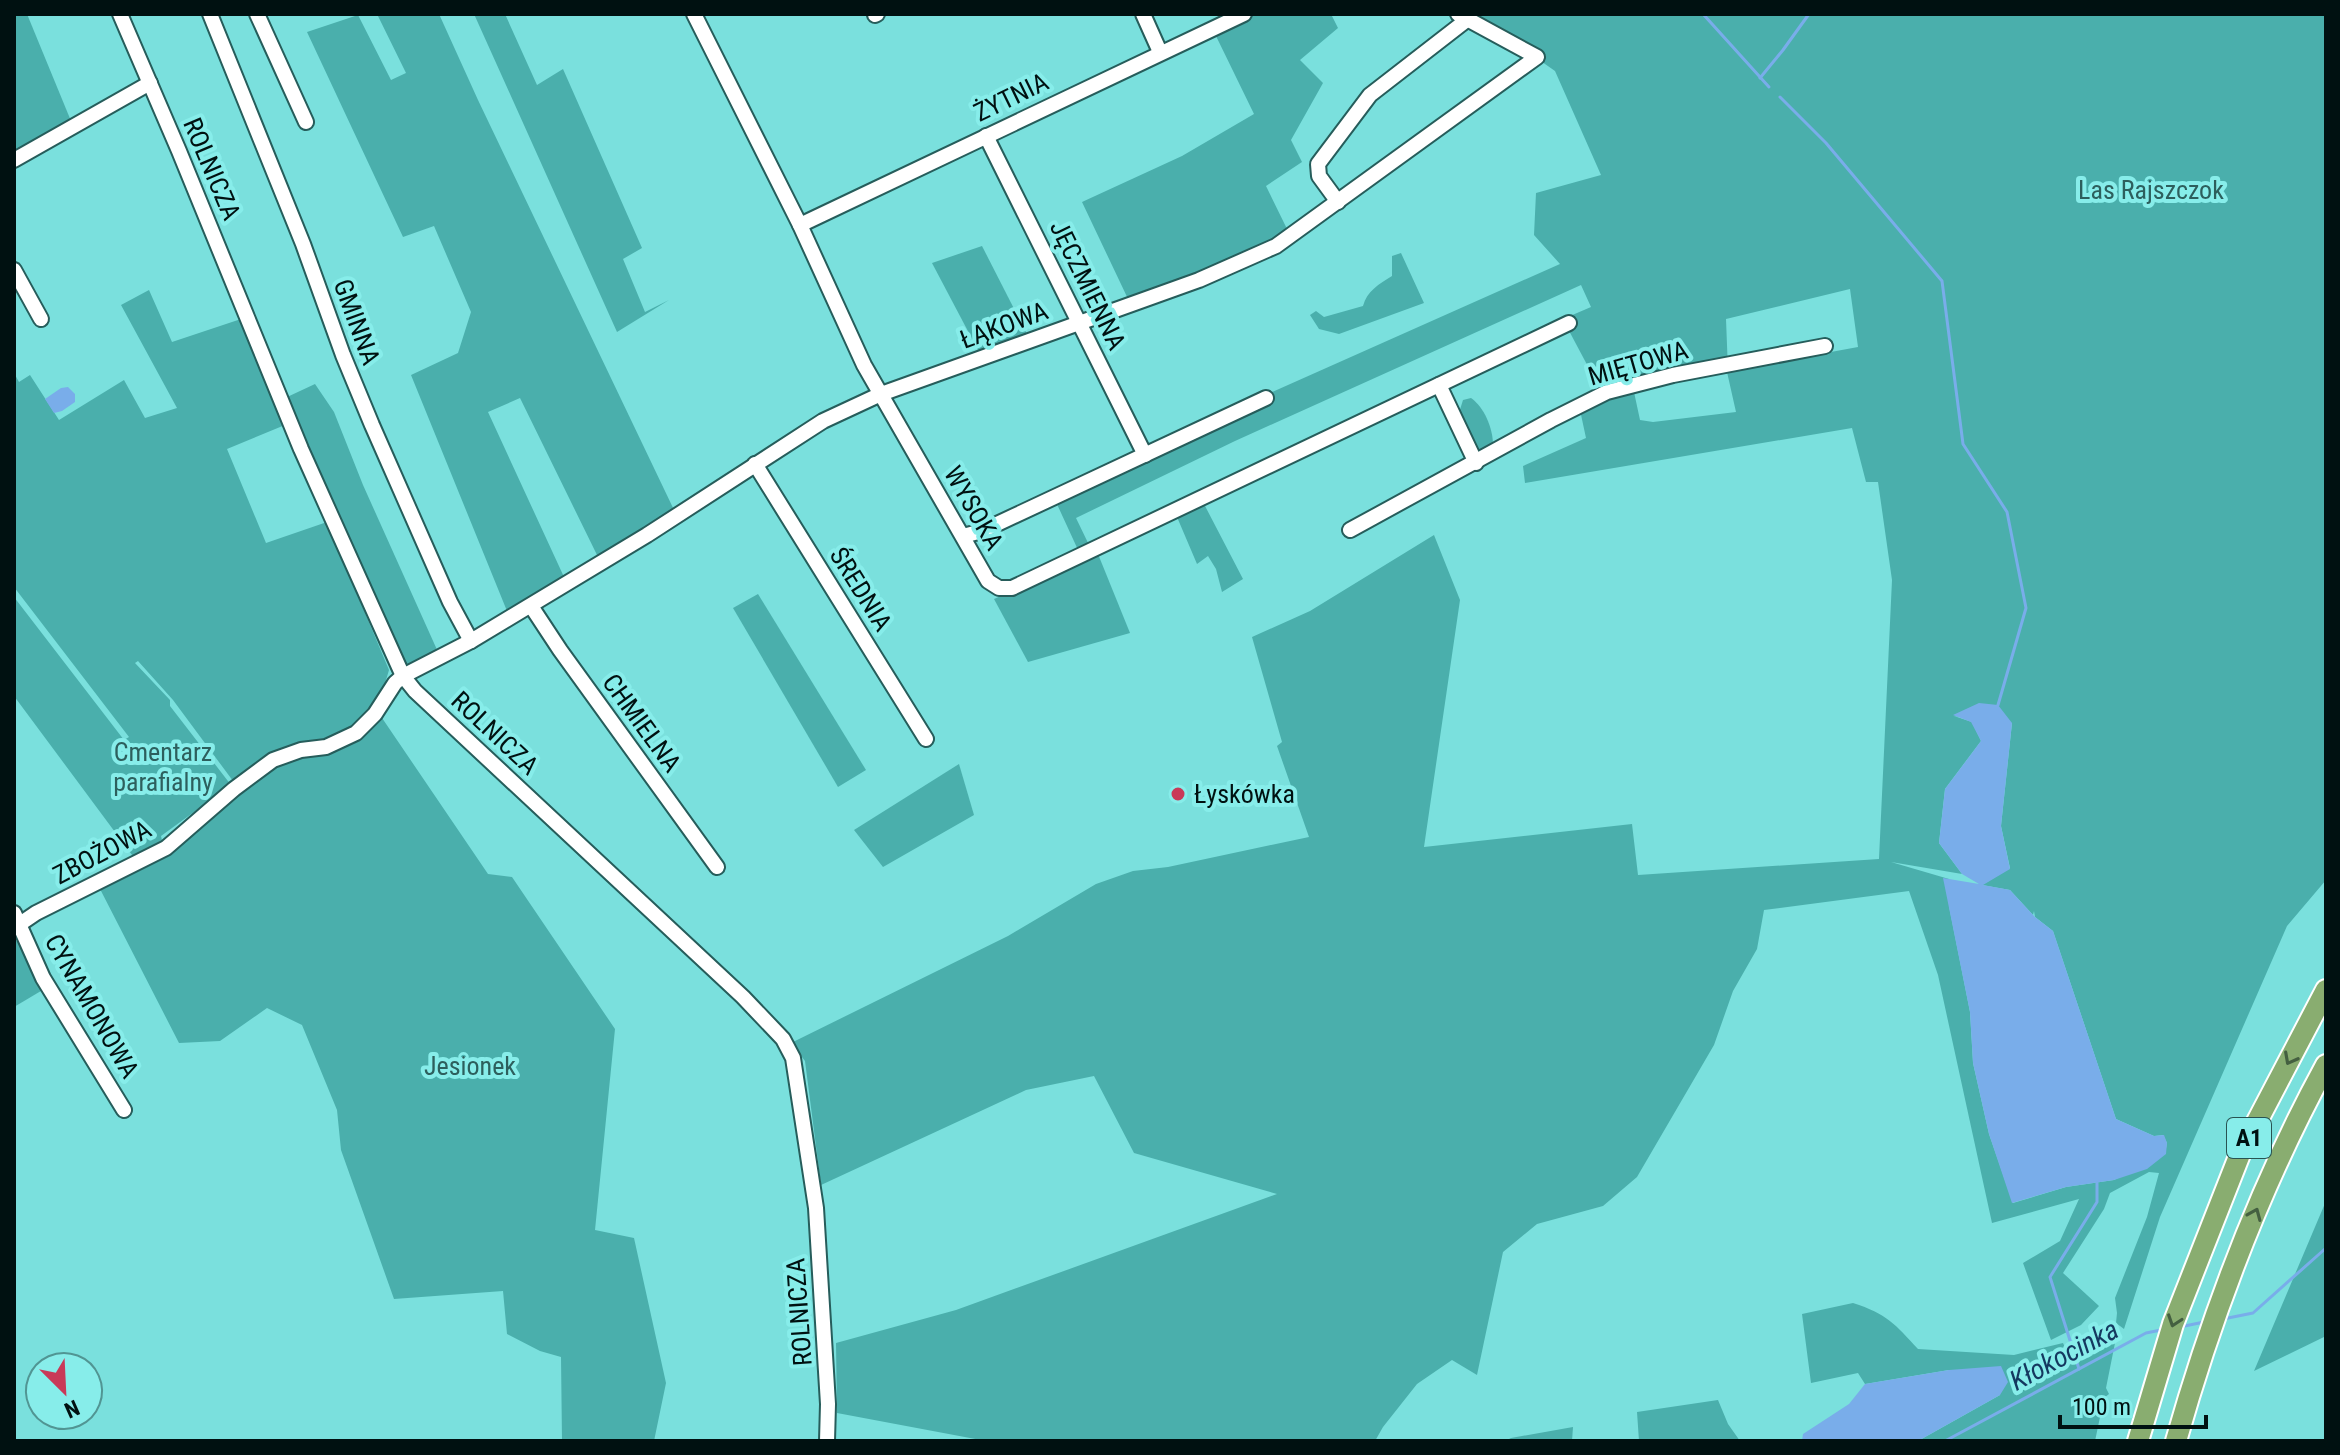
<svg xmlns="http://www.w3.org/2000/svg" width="2340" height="1455" viewBox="0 0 2340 1455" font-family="'Roboto Condensed',sans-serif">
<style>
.green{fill:#4aafac;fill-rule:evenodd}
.water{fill:#79adea}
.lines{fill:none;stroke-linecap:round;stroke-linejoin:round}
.stream{stroke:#79adea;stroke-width:3}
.minor-casing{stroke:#265d5b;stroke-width:18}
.highway-casing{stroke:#fff;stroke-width:24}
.minor{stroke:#fff;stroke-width:14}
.highway{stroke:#89ad70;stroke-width:20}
.oneway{stroke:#445f40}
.poi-dot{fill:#c93958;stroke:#87edea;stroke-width:3}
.labels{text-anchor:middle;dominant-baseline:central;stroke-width:8;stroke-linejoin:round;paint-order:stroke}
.shield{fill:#87edea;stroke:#285352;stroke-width:2}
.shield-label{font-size:24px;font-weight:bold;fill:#011}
.street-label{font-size:26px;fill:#011;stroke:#87edea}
.park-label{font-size:26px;fill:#2d5f5d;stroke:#87edea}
.poi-label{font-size:26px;fill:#011;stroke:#87edea;text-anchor:start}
.water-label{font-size:28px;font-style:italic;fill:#14385f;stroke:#87edea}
</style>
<rect width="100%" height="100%" fill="#7ae0dd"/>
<g class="green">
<path d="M14,14H27L71,121L14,153Z"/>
<path d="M377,14H439L478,100L675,512L598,557L520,398L488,412L564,577L507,611L411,375L458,353L471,312L434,226L403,237L307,32L358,15L391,80L406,73Z"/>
<path d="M474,14H505L537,85L563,69L642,248L623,259L645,312L669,300L617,332Z"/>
<path d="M1256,14H1331L1338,28L1300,60L1323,83L1291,140L1302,162L1266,186L1288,231L1200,274L1129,301L1082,202L1182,156L1254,114L1216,36Z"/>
<path d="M1474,14H2326V880L2287,926L2160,1217L2124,1329L2116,1323L2117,1313L2115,1298L2147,1217L2159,1173L2149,1172L2110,1193L2104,1209L2063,1273L2099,1306L2081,1325L2051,1340L2023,1263L2060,1241L2079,1199L1992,1223L1938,975L1909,891L1764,910L1757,949L1733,991L1714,1045L1637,1177L1603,1206L1537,1224L1503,1252L1477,1375L1452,1360L1417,1384L1383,1427L1375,1441H986L837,1413L836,1343L956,1310L1277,1194L1134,1153L1094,1076L1026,1090L821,1185L805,1061L791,1043L1008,936L1096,884L1133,871L1168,867L1309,837L1277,746L1282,742L1252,637L1310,611L1434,535L1460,600L1424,847L1632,824L1638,875L1879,859L1892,580L1878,482H1866L1852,428L1525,483L1523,466L1586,438L1580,410L1595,402L1634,392L1640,420L1653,422L1736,412L1727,372L1601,391L1567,327L1577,324L1570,316L1591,307L1581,285L1235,441L1076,518L1090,547L1079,552L1056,502L1273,401L1270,393L1560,264L1534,235L1536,193L1601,175L1555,71ZM1850,289L1858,347L1728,371L1726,319ZM1954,716L2012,723L2001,826L2010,868L1982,885L2010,890L2033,915L2034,911L2035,917L2053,931L2116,1119L2154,1136L2163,1135L2167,1143L2165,1154L2114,1180L2066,1187L2013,1203L1989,1134L1973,1063L1970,1012L1949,906V879L1891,862L1962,874L1939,843L1945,789L1981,741L1972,722Z"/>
<path d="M982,246L1028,336L980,354L932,263Z"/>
<path d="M1401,253L1424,303L1339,334L1319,329L1310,315L1316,311L1324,317L1363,306C1367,291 1379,284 1392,276V256Z"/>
<path d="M149,290L172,342L241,319L285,425L227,449L266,543L327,522L389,670L381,697L380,715L488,874L512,877L615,1029L595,1230L634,1238L666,1383L654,1441H562L561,1357L540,1351L507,1334L503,1291L394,1299L341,1150L337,1110L302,1025L267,1008L220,1041L179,1043L99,887L161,858L238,795L236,785L173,700L138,661L135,663L170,700V706L231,785L161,836L163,845L135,859L14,696V597L124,740L129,737L14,587V373L19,382L30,375L59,420L124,380L145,418L177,408L121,305Z"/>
<path d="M315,384L334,412L363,485L438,652L411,665H403L285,398Z"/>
<path d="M1471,398C1484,407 1493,428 1493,445L1480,452L1471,441L1458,416L1463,400Z"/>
<path d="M1204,504L1243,579L1222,592L1216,569L1208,556L1197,564L1177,517Z"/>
<path d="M1098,554L1130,633L1028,662L994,599Z"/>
<path d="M758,594L866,770L838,787L733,608Z"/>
<path d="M959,764L974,815L883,867L854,830Z"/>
<path d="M14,940L22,943L46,988L14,1007Z"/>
<path d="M2326,1201V1339L2324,1337L2254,1371Z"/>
<path d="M1853,1303C1887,1314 1895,1324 1918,1349L2014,1355L2063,1343L2071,1361L2116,1338L2106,1388L2109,1394L2104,1398L2095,1441H1918L2000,1395L1949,1370L1865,1384L1858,1373L1811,1383L1802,1314Z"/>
<path d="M1718,1400L1728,1424L1740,1441H1639L1637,1412Z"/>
<path d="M1573,1427L1572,1441H1505L1511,1438Z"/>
</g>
<g class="water">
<path d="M68,387L75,394V402L62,411L54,413L45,399L61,388Z"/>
<path d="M1979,703L1998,705L2012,723L2001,826L2010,869L1983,885L2010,890L2035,917L2053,931L2116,1119L2154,1136L2164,1135L2167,1143L2166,1154L2147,1169L2114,1180L2066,1187L2012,1203L1989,1134L1973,1063L1970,1012L1943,878L1979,884L1962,874L1939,843L1945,789L1981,741L1971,722L1953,715Z"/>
<path d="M2001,1366L2008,1382L2000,1395L1918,1441H1802L1803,1434L1849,1404L1865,1384L1949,1370Z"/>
</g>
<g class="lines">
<g class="stream">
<path d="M1703,14L1769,87"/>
<path d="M1760,78L1783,50L1809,14"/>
<path d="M1780,97L1826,143L1942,281L1963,444L2007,512L2026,608L1998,705"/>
<path d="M2223,1319L2253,1313L2326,1248"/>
<path d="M2180,1327L2204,1322"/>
<path d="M2079,1369L2050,1277L2097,1202V1183"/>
<path d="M1945,1441L2146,1333L2161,1330"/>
</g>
<defs>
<g id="minor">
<path d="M120,14L179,151L301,449L403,676L415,691L743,997L783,1039L793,1058L816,1208L828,1404L827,1441"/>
<path d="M210,14L303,244L343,355L372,425L450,602L471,641"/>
<path d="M257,14L306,122"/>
<path d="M694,14L800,225L864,365L988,581L999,588H1012L1569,323"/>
<path d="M1143,14L1160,52"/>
<path d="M875,15L877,14"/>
<path d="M986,136L1145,455"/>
<path d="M14,160L150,83"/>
<path d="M1338,202L1319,176L1318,164L1370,95L1468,19"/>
<path d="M800,225L1244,14"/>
<path d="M14,270L41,319"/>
<path d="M1439,385L1476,463"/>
<path d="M755,464L926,739"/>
<path d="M1350,530L1551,420L1607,392L1673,375L1825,346"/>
<path d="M963,536L982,531L1266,398"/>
<path d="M531,606L560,650L717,867"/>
<path d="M14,913L43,978L124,1110"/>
<path d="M14,928L36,913L166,848L234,789L273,760L301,750L326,747L356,733L375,714L395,683L403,676L471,641L647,535L823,421L881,394L1199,280L1276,246L1537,57L1458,14"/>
</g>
<g id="highway">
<path d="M2138,1441L2173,1324L2240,1154L2326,990"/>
<path d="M2176,1441C2213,1311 2261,1184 2326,1065"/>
</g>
</defs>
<use href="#minor" class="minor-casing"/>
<use href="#highway" class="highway-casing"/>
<use href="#minor" class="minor"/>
<use href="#highway" class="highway"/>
</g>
<defs><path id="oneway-chevron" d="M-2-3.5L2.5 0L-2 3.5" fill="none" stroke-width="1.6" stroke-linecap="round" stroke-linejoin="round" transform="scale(2)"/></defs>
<g class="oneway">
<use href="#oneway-chevron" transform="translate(2290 1059) rotate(118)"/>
<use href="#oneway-chevron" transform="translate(2255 1214) rotate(-67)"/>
<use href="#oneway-chevron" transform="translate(2174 1321) rotate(109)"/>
</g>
<circle class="poi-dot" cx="1178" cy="794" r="8"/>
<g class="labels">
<rect class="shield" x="2227" y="1118" width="44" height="40" rx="6"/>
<g class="shield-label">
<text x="2249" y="1138">A1</text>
</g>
<g class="street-label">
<text transform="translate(1011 97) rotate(-26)">ŻYTNIA</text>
<text transform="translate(212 169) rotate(67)">ROLNICZA</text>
<text transform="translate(1088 285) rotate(64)">JĘCZMIENNA</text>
<text transform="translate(357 322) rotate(70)">GMINNA</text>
<text transform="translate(1004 325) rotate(-20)">ŁĄKOWA</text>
<text transform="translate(1638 363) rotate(-16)">MIĘTOWA</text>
<text transform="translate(974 508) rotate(60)">WYSOKA</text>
<text transform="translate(861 589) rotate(58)">ŚREDNIA</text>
<text transform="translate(642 723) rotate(54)">CHMIELNA</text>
<text transform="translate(495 733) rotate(43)">ROLNICZA</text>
<text transform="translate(102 852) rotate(-28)">ZBOŻOWA</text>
<text transform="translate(92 1006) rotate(60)">CYNAMONOWA</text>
<text transform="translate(799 1312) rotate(-94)">ROLNICZA</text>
</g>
<g class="park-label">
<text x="2151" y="190">Las Rajszczok</text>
<text x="163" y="752">Cmentarz<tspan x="163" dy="30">parafialny</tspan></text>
<text x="470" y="1066">Jesionek</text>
</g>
<g class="poi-label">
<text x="1194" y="794">Łyskówka</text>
</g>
<g class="water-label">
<text transform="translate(2064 1355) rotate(-28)">Kłokocinka</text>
</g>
</g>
<rect width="2340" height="1455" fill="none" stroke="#001111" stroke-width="32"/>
<g transform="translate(64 1391) rotate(156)"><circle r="38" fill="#87edea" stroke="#519593" stroke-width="2"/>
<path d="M0-6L14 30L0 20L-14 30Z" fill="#c93958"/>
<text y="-12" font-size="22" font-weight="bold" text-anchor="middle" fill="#001111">N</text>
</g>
<path d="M2060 1415v12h146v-12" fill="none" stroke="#001111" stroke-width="4"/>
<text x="2072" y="1415" font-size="24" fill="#001111" stroke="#87edea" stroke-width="6" paint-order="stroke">100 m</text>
</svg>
